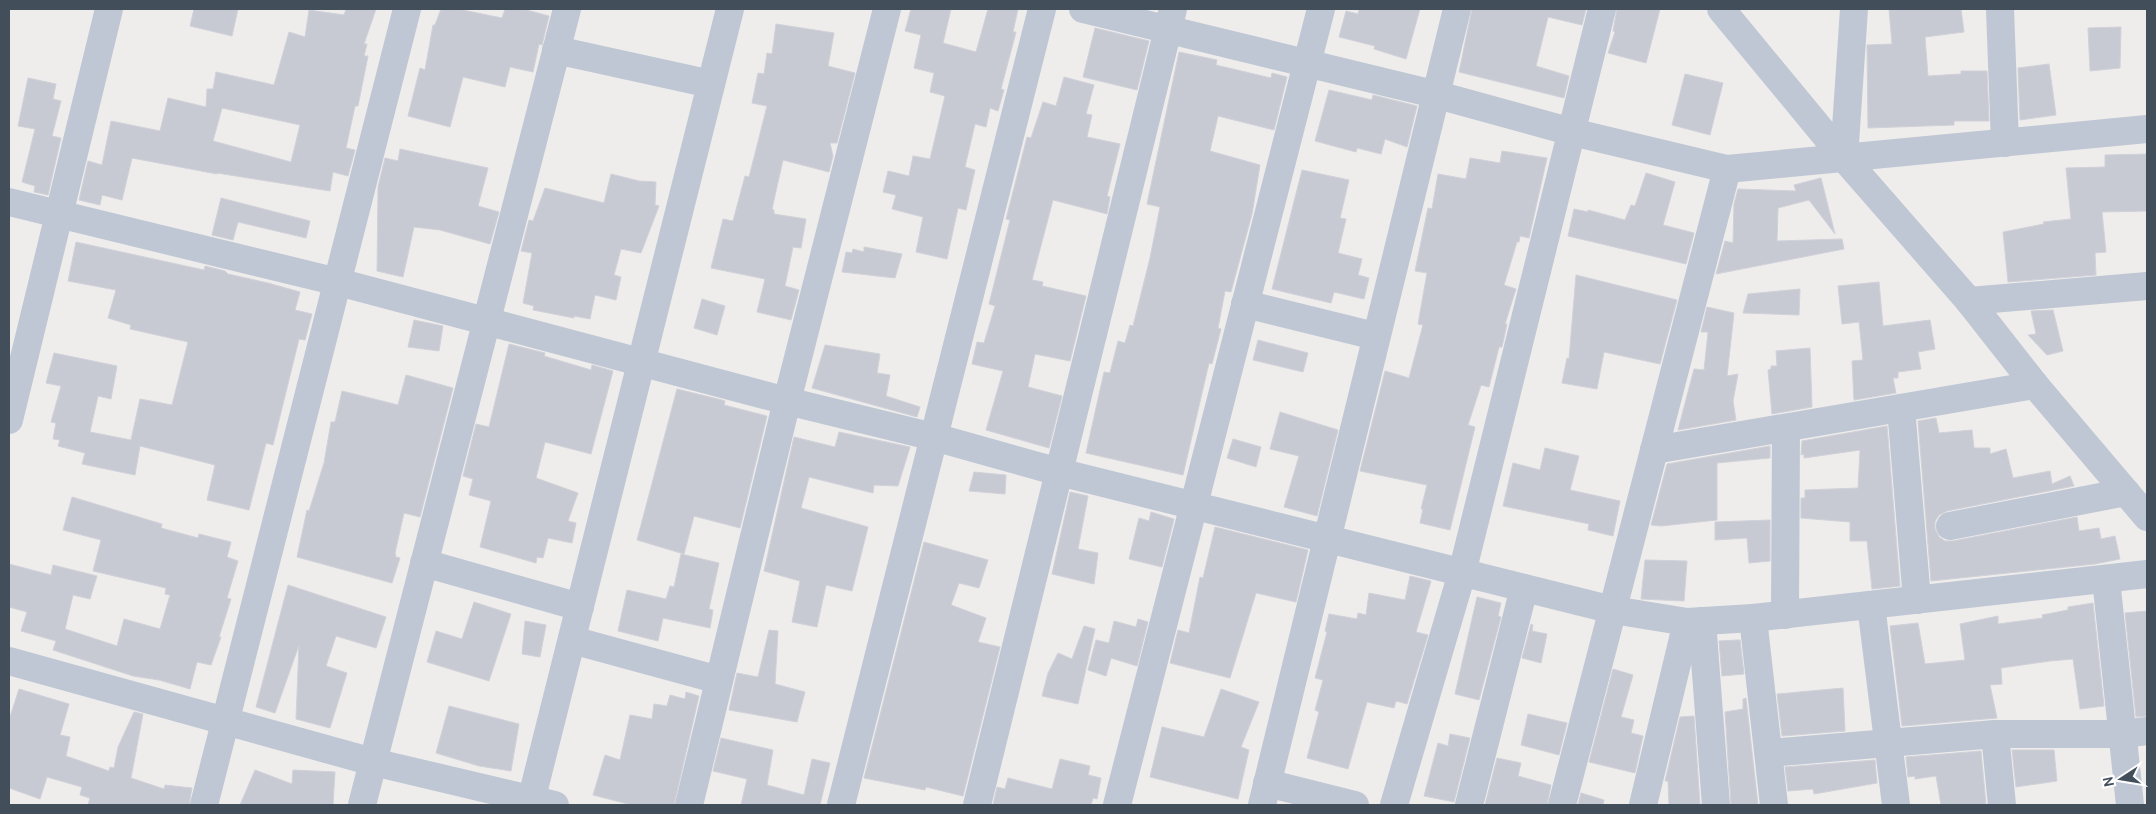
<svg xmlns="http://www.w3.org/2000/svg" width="2156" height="814" viewBox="0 0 2156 814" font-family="Cabin,sans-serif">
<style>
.building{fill:#c8cad3;stroke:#d0d1d9;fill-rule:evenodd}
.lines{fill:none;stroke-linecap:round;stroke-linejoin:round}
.minor{stroke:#bec7d3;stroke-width:28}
</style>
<rect width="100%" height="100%" fill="#efecec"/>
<g class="building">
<path d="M194,9H238L232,36L190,26Z"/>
<path d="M346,9H376L364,44H367L364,56H368L358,106H355L346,148L355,150L348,176L333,172L330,191L217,173V174L132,158L122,200L102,195L100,205L79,200L88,161L102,165L111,121L160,131L168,98L206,107L207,89H213L216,72L274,85L289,32L305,37L309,10L344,15ZM222,108L300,125L291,162L213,141Z"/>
<path d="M441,9H458L502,18L505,9H523L549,16L542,45L539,44L533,72L510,67L505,87L463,77L450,127L408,116L420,68L425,70L433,25H435Z"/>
<path d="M911,9H951L943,43L976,52L988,9H1018L1013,32H1016L1001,89L1004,90L998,111L990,108L986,127L975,124L965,167L975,170L966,210L958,208L947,259L916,252L923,217L892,209L896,195L883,192L888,171L909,176L913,156L930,159L945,96L930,92L934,73L914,68L921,35L905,31Z"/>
<path d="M1359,9H1420L1406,59L1374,49L1375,46L1339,37L1346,11L1358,14Z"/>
<path d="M1472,9H1586L1582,25L1548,17L1536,66L1569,76L1564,98L1459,72Z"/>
<path d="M1617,9H1660L1646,63L1608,53L1615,32L1613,31Z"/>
<path d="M1889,9H1961L1964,32L1925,37L1928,76L1961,74V71H1987L1989,121H1954V125L1868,128L1867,45L1892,44Z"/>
<path d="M776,24L834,33L828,66L855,73L837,143H830L833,156L829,172L783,160L772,209L774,210V214L806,219L801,248L793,247L785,286L799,290L791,320L757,312L765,279L711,268L723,219L733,221L745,176L749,177L767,106L752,103L758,73L764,74L767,53L772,54Z"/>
<path d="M2121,27L2120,68L2090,71L2088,28Z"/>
<path d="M1095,28L1149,41L1137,90L1083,77Z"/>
<path d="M1179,52L1217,60L1216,65L1271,78L1272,73L1287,77L1274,130L1218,116L1210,151L1260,165L1252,214L1231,292L1225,291L1218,328L1221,329L1212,364L1209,363L1183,475L1086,453L1104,372L1110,373L1118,341L1125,343L1130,325L1133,326L1150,258L1160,207L1147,204Z"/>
<path d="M2049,64L2056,115L2020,120L2018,68Z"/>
<path d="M1685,74L1723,83L1710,135L1672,125Z"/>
<path d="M1064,77L1094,85L1086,114L1092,115L1087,137L1120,144L1107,196L1110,197L1107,214L1053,200L1032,280L1043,282L1042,286L1086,296L1070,361L1035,354L1028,387L1062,396L1049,448L986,430L1003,371L972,364L977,342L984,343L995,306L989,304L1010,220L1006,219L1027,137L1031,138L1043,102L1056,106Z"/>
<path d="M28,78L56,84L53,99L61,101L52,136L61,138L48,195L34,192L35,186L22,182L35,129L18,126Z"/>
<path d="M1329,90L1372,100L1373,95L1417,106L1407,147L1385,139L1381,154L1357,148L1356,152L1315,141Z"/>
<path d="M400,149L488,168L478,206L499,212L490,244L440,230L414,227L403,277L377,271L378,187L385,158L398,161Z"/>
<path d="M1502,151L1547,158L1529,238L1520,236L1519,242H1517L1504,285L1516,289L1505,324H1507L1502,347H1499L1489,387L1481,385L1468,425L1475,427L1450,530L1420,523L1423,509H1421L1427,485L1360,471L1385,371L1409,378L1423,325L1418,324L1427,273L1415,271L1428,208L1432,209L1438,174L1466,179L1470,158L1500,163Z"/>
<path d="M2147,154V211L2102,212L2106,252L2095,253L2096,275L2008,282L2003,232L2044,224L2043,222L2071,219L2066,168L2105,167V155Z"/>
<path d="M1302,170L1349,180L1340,218L1346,219L1338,253L1362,259L1358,275L1369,278L1364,299L1334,292L1331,303L1272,289Z"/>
<path d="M1646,173L1675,182L1663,225L1694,233L1686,264L1568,236L1574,209L1588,212V210L1625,220L1631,205L1635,206Z"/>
<path d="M611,174L639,181L656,182L655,205L659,206L641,253L621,249L614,275L621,277L616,300L595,295L590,319L574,316V318L533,310L534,306L523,303L532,253L521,251L529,220L533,221L545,188L604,203Z"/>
<path d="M1821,178L1835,234L1809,200L1778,208L1777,241L1842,239L1844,249L1716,274L1725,241L1733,243L1734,204L1738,189L1796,191L1794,185Z"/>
<path d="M221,198L310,221L306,238L238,222L233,240L212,235Z"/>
<path d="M76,242L204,270L205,266L225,271L228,274L268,283L300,292L295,310L312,314L305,340L299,339L273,445L266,443L249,510L207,500L215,465L140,446L135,475L82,464L85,453L58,446L60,440L53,439L56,423L51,422L61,386L46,383L54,353L117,366L111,399L98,396L90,432L131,440L140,399L172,405L188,342L130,329L131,325L108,318L116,290L68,281Z"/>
<path d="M864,247L902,254L895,278L842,272L846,252L852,253L853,249L864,252Z"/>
<path d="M1576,275L1677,300L1660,364L1604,352L1597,389L1562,383L1567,358L1569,359Z"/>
<path d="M1879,282L1883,326L1930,320L1935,349L1918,352L1921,369L1898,372V378H1893L1896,393L1854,400L1852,361L1863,360L1859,322L1842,324L1838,286Z"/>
<path d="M1800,289L1799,315L1743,313L1748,294Z"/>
<path d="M702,299L725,306L717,335L694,328Z"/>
<path d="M1707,307L1734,313L1727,376L1738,374L1733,401L1736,420L1678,430L1694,369L1704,370L1708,332H1701Z"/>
<path d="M2053,310L2063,351L2047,355L2028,335L2036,334L2031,311Z"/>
<path d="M414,320L443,326L439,351L408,347Z"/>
<path d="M1258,340L1308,353L1303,372L1253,360Z"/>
<path d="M509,344L545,353L544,356L591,370L592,365L613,371L591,454L545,442L536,478L578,493L568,521L576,523L572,543L548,538L543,558L537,557L536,563L480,547L491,501L469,495L473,479L463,476L476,424L489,427Z"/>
<path d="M825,345L880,354L877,373L890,375L886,396L920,407L917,417L812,388Z"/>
<path d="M1810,348L1812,407L1772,414L1768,370L1771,369V366H1777L1776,351Z"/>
<path d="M406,375L453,388L420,517L404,513L395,553L396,557L400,558L392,583L297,557L307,510L309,511L324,463L331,422H335L342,391L398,405Z"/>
<path d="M677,389L722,400L725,401L724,405L767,416L740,528L694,516L684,554L637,540Z"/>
<path d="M1280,412L1338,430L1317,516L1284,507L1299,456L1270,449Z"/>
<path d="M1936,418L1939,433L1972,430L1974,448H1990V454L2006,449L2013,478L2050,471L2052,484L2070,476L2074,486L1947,511L1939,515L1935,521V529L1939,537L1945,541H1953L2077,517L2079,531L2099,528L2101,539L2115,536L2120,559L2095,564L1931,581L1918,421Z"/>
<path d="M1887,426L1900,586L1872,589L1867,541H1850V522L1801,518V498H1805V490L1858,488L1860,450L1804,458V454L1801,455L1802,441Z"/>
<path d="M839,432L910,447L898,486L874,485L873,493L809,477L801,508L868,527L852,591L826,585L817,627L792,622L800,581L764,571L794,437L835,447Z"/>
<path d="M1233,439L1261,447L1256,467L1227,458Z"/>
<path d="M1770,446V458L1717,463V520L1661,526L1651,525L1667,464Z"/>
<path d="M1545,448L1579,456L1570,490L1620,501L1613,536L1588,530L1589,524L1503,506L1513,463L1540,470Z"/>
<path d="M974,472L1006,475L1005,494L969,491Z"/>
<path d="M1070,492L1088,496L1078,549L1098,553L1094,584L1052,574Z"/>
<path d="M72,497L162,524L161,528L198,538L199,534L231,542L227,557L238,561L227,598L231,599L219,637H221L211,665L197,662L190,689L159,680L133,676L53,650L56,641L21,631L27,612L9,607V564L51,575L53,565L97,576L90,599L73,595L65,629L117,646L124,619L160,629L170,595L165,594L166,588L93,571L101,540L63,530Z"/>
<path d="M1151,512L1174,519L1162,567L1129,559L1139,518L1149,521Z"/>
<path d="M1770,520V561L1749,563L1747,538L1715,540V522Z"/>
<path d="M1215,527L1308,550L1296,602L1256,593L1230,678L1170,663L1178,630L1189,633L1200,577L1203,578Z"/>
<path d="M924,542L988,560L979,588L959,583L951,605L986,618L978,642L1000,647L963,796L926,787L925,790L864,778Z"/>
<path d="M681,554L719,563L709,609L713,610L710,628L663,618L658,641L618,631L627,590L666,599L670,586L674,587Z"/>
<path d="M1645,560L1687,561L1684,601L1641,599Z"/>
<path d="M1410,576L1431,581L1416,632L1428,635L1407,704L1396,701L1394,708L1367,702L1348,769L1307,758L1319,712L1315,710L1323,680L1315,678L1327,632L1325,631L1329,614L1357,619L1358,613L1366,615L1369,593L1405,600Z"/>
<path d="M288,585L386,617L376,648L336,636L326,666L347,673L330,728L296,719L299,645L275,713L256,707Z"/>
<path d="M1477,597L1501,603L1498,616L1501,617L1479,700L1455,694Z"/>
<path d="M474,602L511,614L489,681L427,662L436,631L462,639Z"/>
<path d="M2093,603L2104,706L2080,709L2073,659L2050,661L2001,668L2002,684L1990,685L1997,718L1902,726L1890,626L1918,623L1925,664L1965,660L1960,624L1998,616V624L2043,618L2042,615L2068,610V607Z"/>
<path d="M2147,611V716L2136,717L2125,613Z"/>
<path d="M1138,619L1148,622L1137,666L1111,658L1106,676L1088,670L1096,640L1109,643L1114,621L1136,627Z"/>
<path d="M525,621L546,625L540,657L522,654Z"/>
<path d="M1531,624L1533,625L1532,631L1547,634L1541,663L1522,658Z"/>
<path d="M1084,626L1095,629L1078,704L1042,696L1048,673L1058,653L1072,659Z"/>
<path d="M769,630L778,631L775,684L805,692L797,722L729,710L737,673L758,677Z"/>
<path d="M1737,640H1740L1744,674L1722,676L1719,641Z"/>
<path d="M1613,669L1633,675L1621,717L1634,720L1631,733L1643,736L1635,773L1589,762Z"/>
<path d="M1843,688L1845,731L1782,736L1777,694Z"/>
<path d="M19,689L69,704L60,735L70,737L66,756L109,771L110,767L114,768L118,747L134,712L143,714L131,778L164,789L165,785L192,788L189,805H88L90,798L80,795L82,787L47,777L40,799L9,788V720Z"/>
<path d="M1221,689L1259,702L1241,747L1249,750L1238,799L1150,777L1162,727L1204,737Z"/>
<path d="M686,692L699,696L674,805H632L593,795L605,755L620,760L630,715L652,719L654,704L667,706L670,695L685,699Z"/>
<path d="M1746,698L1758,805H1731L1725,712L1743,709V699Z"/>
<path d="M449,706L519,724L511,771L479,766L436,753Z"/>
<path d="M1528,714L1567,723L1559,755L1521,745Z"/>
<path d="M1694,716L1700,805H1669L1668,781H1665L1680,717Z"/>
<path d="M1450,734L1470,738L1454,802L1424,796L1438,743L1448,746Z"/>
<path d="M721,738L773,750L767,785L804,795L812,759L830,763L820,805H741L747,779L713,771Z"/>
<path d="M2012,750H2054L2057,781L2016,787Z"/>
<path d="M1981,751L1986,805H1941L1936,776L1915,779V776L1908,777L1906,757Z"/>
<path d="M1497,758L1521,763L1518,776L1551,785L1547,805H1485Z"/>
<path d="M1060,759L1090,766L1088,775L1101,778L1097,799L1093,798L1091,805H993L997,787L1005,789L1008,778L1052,789Z"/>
<path d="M1875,760L1877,783L1814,794L1813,789L1788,791L1785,767Z"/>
<path d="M255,770L292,784L293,770L335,772L333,805H240Z"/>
<path d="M1581,793L1604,800L1603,805H1578Z"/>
</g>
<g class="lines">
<g class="minor">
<path d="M1083,9L1434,94L1572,132L1727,169L2147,129"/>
<path d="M1721,9L1844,158L1969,301L2035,385L2147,517"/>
<path d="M2000,9L2005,143"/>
<path d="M556,50L711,84"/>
<path d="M1844,158L1854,9"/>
<path d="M9,202L338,282L787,401L934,437L1059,472L1613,610L1687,622L1753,618L2147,574"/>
<path d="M1969,301L2147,286"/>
<path d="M1245,304L1375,336"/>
<path d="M1901,408L1917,600"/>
<path d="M9,420L109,9"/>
<path d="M1654,450L2035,385"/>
<path d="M1950,526L2126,492"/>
<path d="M424,563L580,607"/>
<path d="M2106,579L2130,805"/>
<path d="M1871,605L1896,805"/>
<path d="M1785,615L1786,428"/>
<path d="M1753,618L1774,805"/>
<path d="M1702,621L1716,805"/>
<path d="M572,640L719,680"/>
<path d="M9,661L373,762L555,805"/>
<path d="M1995,734L2002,805"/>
<path d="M1769,753L1995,734H2122L2147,731"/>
<path d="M1267,783L1355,805"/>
<path d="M204,805L407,9"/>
<path d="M362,805L567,9"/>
<path d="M530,805L730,9"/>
<path d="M689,805L787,401L887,9"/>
<path d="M841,805L1042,9"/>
<path d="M977,805L1173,9"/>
<path d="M1117,805L1321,9"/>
<path d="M1262,805L1457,9"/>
<path d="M1394,805L1462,573L1602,9"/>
<path d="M1469,805L1524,588"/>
<path d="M1562,805L1727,169"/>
<path d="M1643,805L1687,622"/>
</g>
</g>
<rect width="2156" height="814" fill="none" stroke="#434e5b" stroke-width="20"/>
<g transform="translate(2121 779) rotate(258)" stroke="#ffffff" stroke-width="4" paint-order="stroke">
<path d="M0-4L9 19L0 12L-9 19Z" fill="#434e5b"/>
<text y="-8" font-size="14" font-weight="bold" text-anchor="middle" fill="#434e5b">N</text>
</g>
</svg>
